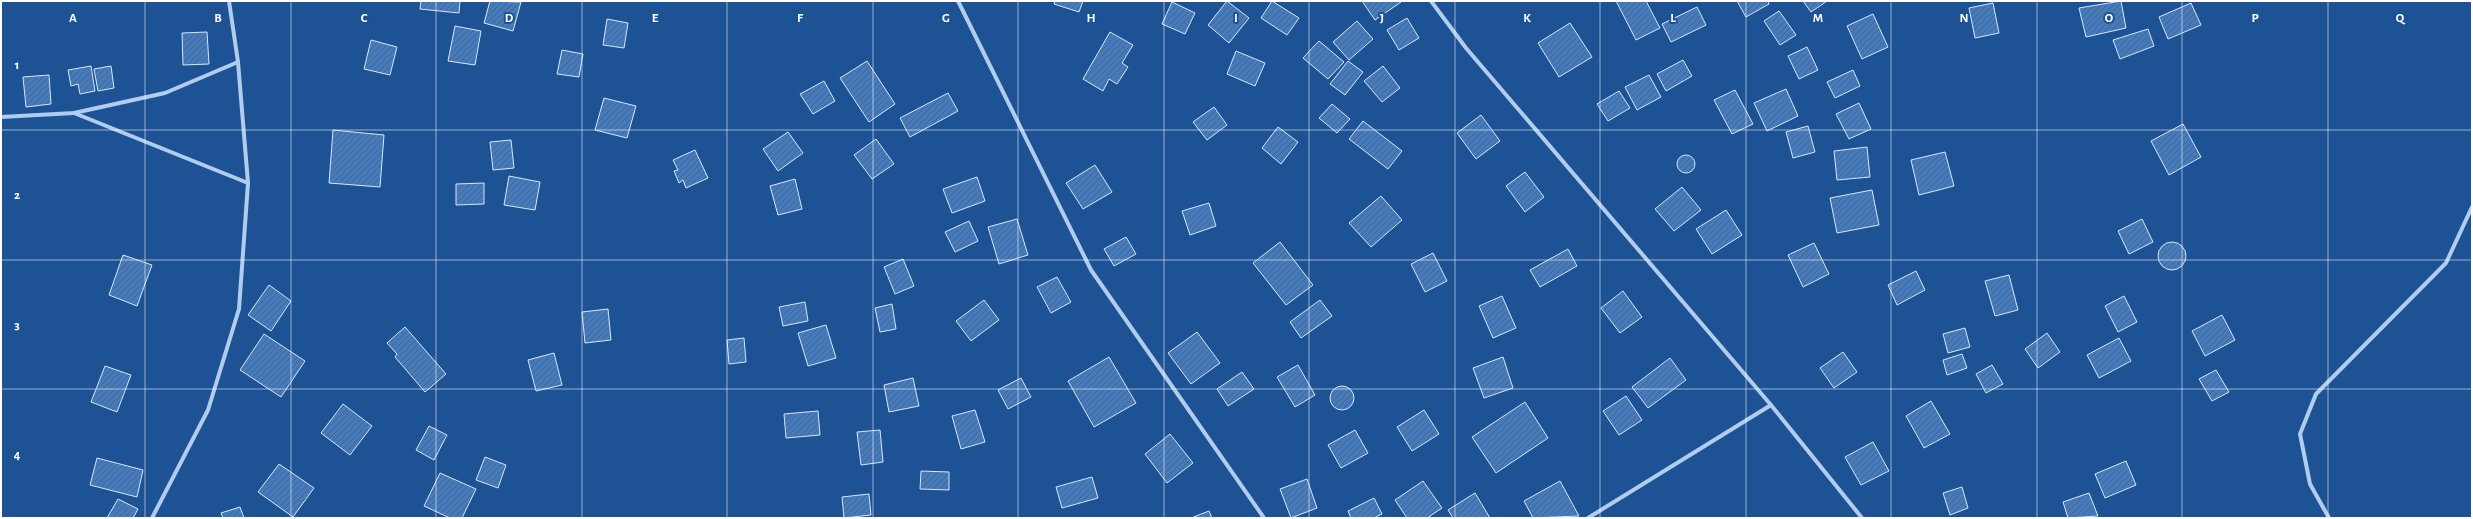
<svg xmlns="http://www.w3.org/2000/svg" width="2473" height="519" viewBox="0 0 2473 519" font-family="'Alegreya Sans',sans-serif">
<style>
.building{fill:url(#building-hatch);stroke:#d7e7fb}
.lines{fill:none;stroke-linecap:round;stroke-linejoin:round}
.street{stroke:#b0cdef;stroke-width:4}
.grid{fill:none;stroke:#fff;stroke-width:1;stroke-opacity:0.55}
.grid-label{font-size:13px;text-anchor:middle;font-weight:bold;fill:#fff;stroke:#1d5295;stroke-width:4;stroke-linejoin:round;paint-order:stroke}
</style>
<defs>
<pattern id="building-hatch" width="6" height="6" patternUnits="userSpaceOnUse"><rect width="6" height="6" fill="#457bbc"/><path d="M-1 1l2-2M0 6l6-6M5 7l2-2" fill="none" stroke="#48668a"/></pattern>
</defs>
<rect width="100%" height="100%" fill="#1d5295"/>
<g class="building">
<path d="M421,1H460L459,13L420,9Z"/>
<path d="M490,1L521,2L513,31L484,23Z"/>
<path d="M1055,1H1083L1079,12L1054,4Z"/>
<path d="M1227,1L1249,18L1229,43L1208,25Z"/>
<path d="M1272,1L1299,18L1287,35L1261,18Z"/>
<path d="M1362,1H1400L1401,2L1375,20Z"/>
<path d="M1616,1H1646L1660,28L1636,40Z"/>
<path d="M1737,1H1768L1769,4L1746,17Z"/>
<path d="M1803,1H1827L1811,12Z"/>
<path d="M2121,1L2126,28L2086,37L2079,8Z"/>
<path d="M1172,2L1195,13L1185,34L1162,24Z"/>
<path d="M1993,3L1999,33L1975,38L1969,8Z"/>
<path d="M2191,3L2201,25L2168,39L2159,17Z"/>
<path d="M1697,7L1706,25L1671,42L1662,24Z"/>
<path d="M1779,11L1796,35L1780,45L1764,21Z"/>
<path d="M1873,14L1888,47L1862,59L1847,26Z"/>
<path d="M1407,18L1419,38L1399,50L1387,30Z"/>
<path d="M607,19L628,23L624,48L603,45Z"/>
<path d="M1357,21L1373,39L1349,60L1333,42Z"/>
<path d="M1570,23L1592,57L1559,77L1538,43Z"/>
<path d="M455,26L481,31L475,65L448,61Z"/>
<path d="M2148,29L2154,46L2120,59L2113,40Z"/>
<path d="M207,32L209,64L183,65L182,33Z"/>
<path d="M1110,32L1133,45L1122,63L1128,67L1117,84L1109,79L1103,91L1083,79Z"/>
<path d="M371,40L397,47L390,75L364,69Z"/>
<path d="M1319,41L1344,62L1328,79L1303,58Z"/>
<path d="M1807,47L1818,70L1799,79L1788,56Z"/>
<path d="M562,50L583,54L579,77L557,74Z"/>
<path d="M1236,51L1265,63L1255,86L1227,74Z"/>
<path d="M1683,60L1692,76L1666,91L1657,74Z"/>
<path d="M867,61L895,104L869,122L840,78Z"/>
<path d="M1348,61L1363,72L1345,95L1330,84Z"/>
<path d="M91,66L95,91L80,94L78,84L71,86L68,70Z"/>
<path d="M111,66L114,88L98,91L94,69Z"/>
<path d="M1383,66L1400,88L1382,102L1364,81Z"/>
<path d="M1853,70L1860,86L1835,98L1827,82Z"/>
<path d="M49,75L51,104L26,107L23,77Z"/>
<path d="M1649,75L1661,97L1637,110L1625,87Z"/>
<path d="M824,81L835,101L813,114L800,94Z"/>
<path d="M1786,89L1798,116L1767,131L1754,103Z"/>
<path d="M1735,90L1753,124L1732,134L1714,100Z"/>
<path d="M1619,91L1630,108L1608,121L1597,104Z"/>
<path d="M948,93L958,111L910,137L900,118Z"/>
<path d="M604,98L636,106L627,138L595,130Z"/>
<path d="M1859,103L1871,129L1849,139L1836,114Z"/>
<path d="M1332,104L1350,119L1337,133L1319,118Z"/>
<path d="M1214,107L1227,125L1207,140L1193,122Z"/>
<path d="M1481,115L1500,141L1476,159L1457,133Z"/>
<path d="M1363,121L1402,151L1388,169L1349,139Z"/>
<path d="M2183,124L2201,157L2169,175L2151,141Z"/>
<path d="M1808,126L1815,152L1793,158L1786,132Z"/>
<path d="M1278,127L1298,142L1281,164L1262,148Z"/>
<path d="M333,130L384,135L380,187L329,183Z"/>
<path d="M788,132L803,153L778,171L763,149Z"/>
<path d="M876,139L894,164L872,179L854,155Z"/>
<path d="M511,140L514,168L493,170L490,142Z"/>
<path d="M1867,147L1870,177L1837,180L1834,151Z"/>
<path d="M695,150L708,178L686,188L683,180L679,183L674,171L678,170L673,160Z"/>
<path d="M1945,152L1954,186L1919,195L1911,160Z"/>
<circle cx="1686" cy="164" r="9"/>
<path d="M1095,165L1112,192L1083,209L1066,183Z"/>
<path d="M1525,172L1544,197L1525,212L1506,186Z"/>
<path d="M509,176L540,182L535,210L504,205Z"/>
<path d="M977,177L985,201L952,213L943,189Z"/>
<path d="M795,179L802,209L778,215L770,186Z"/>
<path d="M484,183V204L456,205V184Z"/>
<path d="M1682,187L1701,210L1674,231L1655,209Z"/>
<path d="M1872,190L1879,225L1837,233L1830,198Z"/>
<path d="M1381,196L1402,220L1371,247L1349,223Z"/>
<path d="M1209,203L1216,226L1190,235L1182,211Z"/>
<path d="M1726,210L1742,235L1712,254L1696,229Z"/>
<path d="M1017,219L1028,255L999,264L988,227Z"/>
<path d="M2142,219L2153,242L2129,254L2118,231Z"/>
<path d="M969,221L978,241L955,252L945,232Z"/>
<path d="M1126,237L1136,254L1114,266L1104,249Z"/>
<path d="M1280,242L1313,285L1286,305L1253,263Z"/>
<circle cx="2172" cy="256" r="14"/>
<path d="M1814,243L1829,274L1803,287L1788,255Z"/>
<path d="M1568,249L1577,266L1540,287L1530,270Z"/>
<path d="M1433,253L1447,281L1425,292L1411,264Z"/>
<path d="M123,255L152,265L137,306L109,295Z"/>
<path d="M903,259L914,286L895,294L884,267Z"/>
<path d="M1916,271L1925,290L1897,305L1888,285Z"/>
<path d="M2009,275L2018,310L1995,316L1985,281Z"/>
<path d="M1057,277L1071,302L1051,313L1037,287Z"/>
<path d="M269,285L291,301L271,331L248,315Z"/>
<path d="M1623,291L1642,317L1620,333L1601,308Z"/>
<path d="M1502,296L1516,328L1493,338L1479,306Z"/>
<path d="M2124,296L2137,322L2118,332L2105,306Z"/>
<path d="M984,300L999,320L971,341L956,321Z"/>
<path d="M1320,300L1332,316L1301,338L1290,322Z"/>
<path d="M805,302L808,321L783,326L779,307Z"/>
<path d="M892,304L896,329L880,332L875,308Z"/>
<path d="M608,309L611,340L585,343L582,312Z"/>
<path d="M2222,315L2235,340L2205,356L2192,331Z"/>
<path d="M826,325L836,358L808,366L798,333Z"/>
<path d="M405,327L446,374L425,392L395,357L397,354L387,343Z"/>
<path d="M1965,328L1970,347L1948,353L1943,334Z"/>
<path d="M1197,332L1220,363L1191,384L1168,353Z"/>
<path d="M2047,333L2060,352L2038,368L2025,349Z"/>
<path d="M264,334L305,361L281,397L240,370Z"/>
<path d="M744,338L746,362L729,364L727,340Z"/>
<path d="M2119,338L2131,361L2099,378L2087,355Z"/>
<path d="M1843,352L1857,372L1834,388L1820,368Z"/>
<path d="M554,353L562,385L536,391L528,360Z"/>
<path d="M1962,354L1967,368L1947,375L1943,360Z"/>
<path d="M1109,357L1136,403L1094,427L1068,381Z"/>
<path d="M1503,357L1513,388L1484,398L1473,368Z"/>
<path d="M1670,358L1686,380L1648,408L1632,387Z"/>
<path d="M1298,365L1315,395L1295,407L1277,377Z"/>
<path d="M1992,365L2003,384L1986,393L1976,374Z"/>
<path d="M105,366L131,375L117,412L91,402Z"/>
<path d="M2216,370L2229,392L2212,401L2199,379Z"/>
<path d="M1242,372L1254,389L1228,406L1217,389Z"/>
<path d="M913,378L919,406L889,412L884,385Z"/>
<path d="M1021,378L1031,397L1008,409L998,390Z"/>
<circle cx="1342" cy="398" r="12"/>
<path d="M1626,396L1642,420L1619,435L1603,411Z"/>
<path d="M1931,401L1950,434L1924,448L1906,416Z"/>
<path d="M1525,402L1548,438L1496,473L1472,437Z"/>
<path d="M343,404L372,426L350,455L321,433Z"/>
<path d="M975,410L985,442L961,449L952,416Z"/>
<path d="M1424,410L1439,434L1412,451L1397,427Z"/>
<path d="M818,411L820,435L786,438L784,414Z"/>
<path d="M429,426L447,435L434,460L416,450Z"/>
<path d="M880,430L883,462L861,465L857,432Z"/>
<path d="M1355,430L1368,453L1341,468L1328,445Z"/>
<path d="M1170,434L1193,463L1167,483L1145,454Z"/>
<path d="M1873,442L1889,471L1861,485L1845,457Z"/>
<path d="M485,457L506,465L498,488L476,480Z"/>
<path d="M97,458L143,470L137,497L90,485Z"/>
<path d="M2126,461L2136,485L2105,498L2095,474Z"/>
<path d="M279,464L314,488L293,517L258,492Z"/>
<path d="M921,471L949,472V490L920,489Z"/>
<path d="M440,473L476,489L462,518H450L424,506Z"/>
<path d="M1092,477L1098,498L1062,508L1056,487Z"/>
<path d="M1307,479L1317,508L1291,518L1280,489Z"/>
<path d="M1423,481L1442,508L1427,518H1407L1395,500Z"/>
<path d="M1560,481L1579,516L1533,518L1524,501Z"/>
<path d="M1962,487L1968,508L1950,515L1943,493Z"/>
<path d="M1475,493L1490,518H1453L1448,510Z"/>
<path d="M2089,493L2098,516L2068,518L2063,502Z"/>
<path d="M869,494L871,515L844,518L842,497Z"/>
<path d="M1374,498L1382,514L1374,518H1351L1348,511Z"/>
<path d="M118,499L138,509L133,518H107Z"/>
<path d="M240,507L244,518H223L221,513Z"/>
<path d="M1209,511L1212,518H1191Z"/>
</g>
<g class="lines">
<g class="street">
<path d="M958,1L1091,270L1264,518"/>
<path d="M1431,1L1466,48L1771,405L1862,518"/>
<path d="M74,113L248,183"/>
<path d="M1,117L74,113L165,93L238,62"/>
<path d="M152,518L208,410L239,309L248,183L238,62L229,1"/>
<path d="M1588,518L1771,405"/>
<path d="M2329,518L2310,484L2300,434L2316,394L2446,263L2472,207"/>
</g>
</g>
<path class="grid" d="M145,1V518M291,1V518M436,1V518M582,1V518M727,1V518M873,1V518M1018,1V518M1164,1V518M1309,1V518M1455,1V518M1600,1V518M1746,1V518M1891,1V518M2037,1V518M2182,1V518M2328,1V518M1,130H2472M1,260H2472M1,389H2472"/>
<g class="grid-label">
<text x="73" y="22">A</text>
<text x="218" y="22">B</text>
<text x="364" y="22">C</text>
<text x="509" y="22">D</text>
<text x="655" y="22">E</text>
<text x="800" y="22">F</text>
<text x="946" y="22">G</text>
<text x="1091" y="22">H</text>
<text x="1236" y="22">I</text>
<text x="1382" y="22">J</text>
<text x="1527" y="22">K</text>
<text x="1673" y="22">L</text>
<text x="1818" y="22">M</text>
<text x="1964" y="22">N</text>
<text x="2109" y="22">O</text>
<text x="2255" y="22">P</text>
<text x="2400" y="22">Q</text>
<text x="17" y="69">1</text>
<text x="17" y="199">2</text>
<text x="17" y="329">3</text>
<text x="17" y="459">4</text>
</g>
<rect width="2473" height="519" fill="none" stroke="#ffffff" stroke-width="4"/>
</svg>
